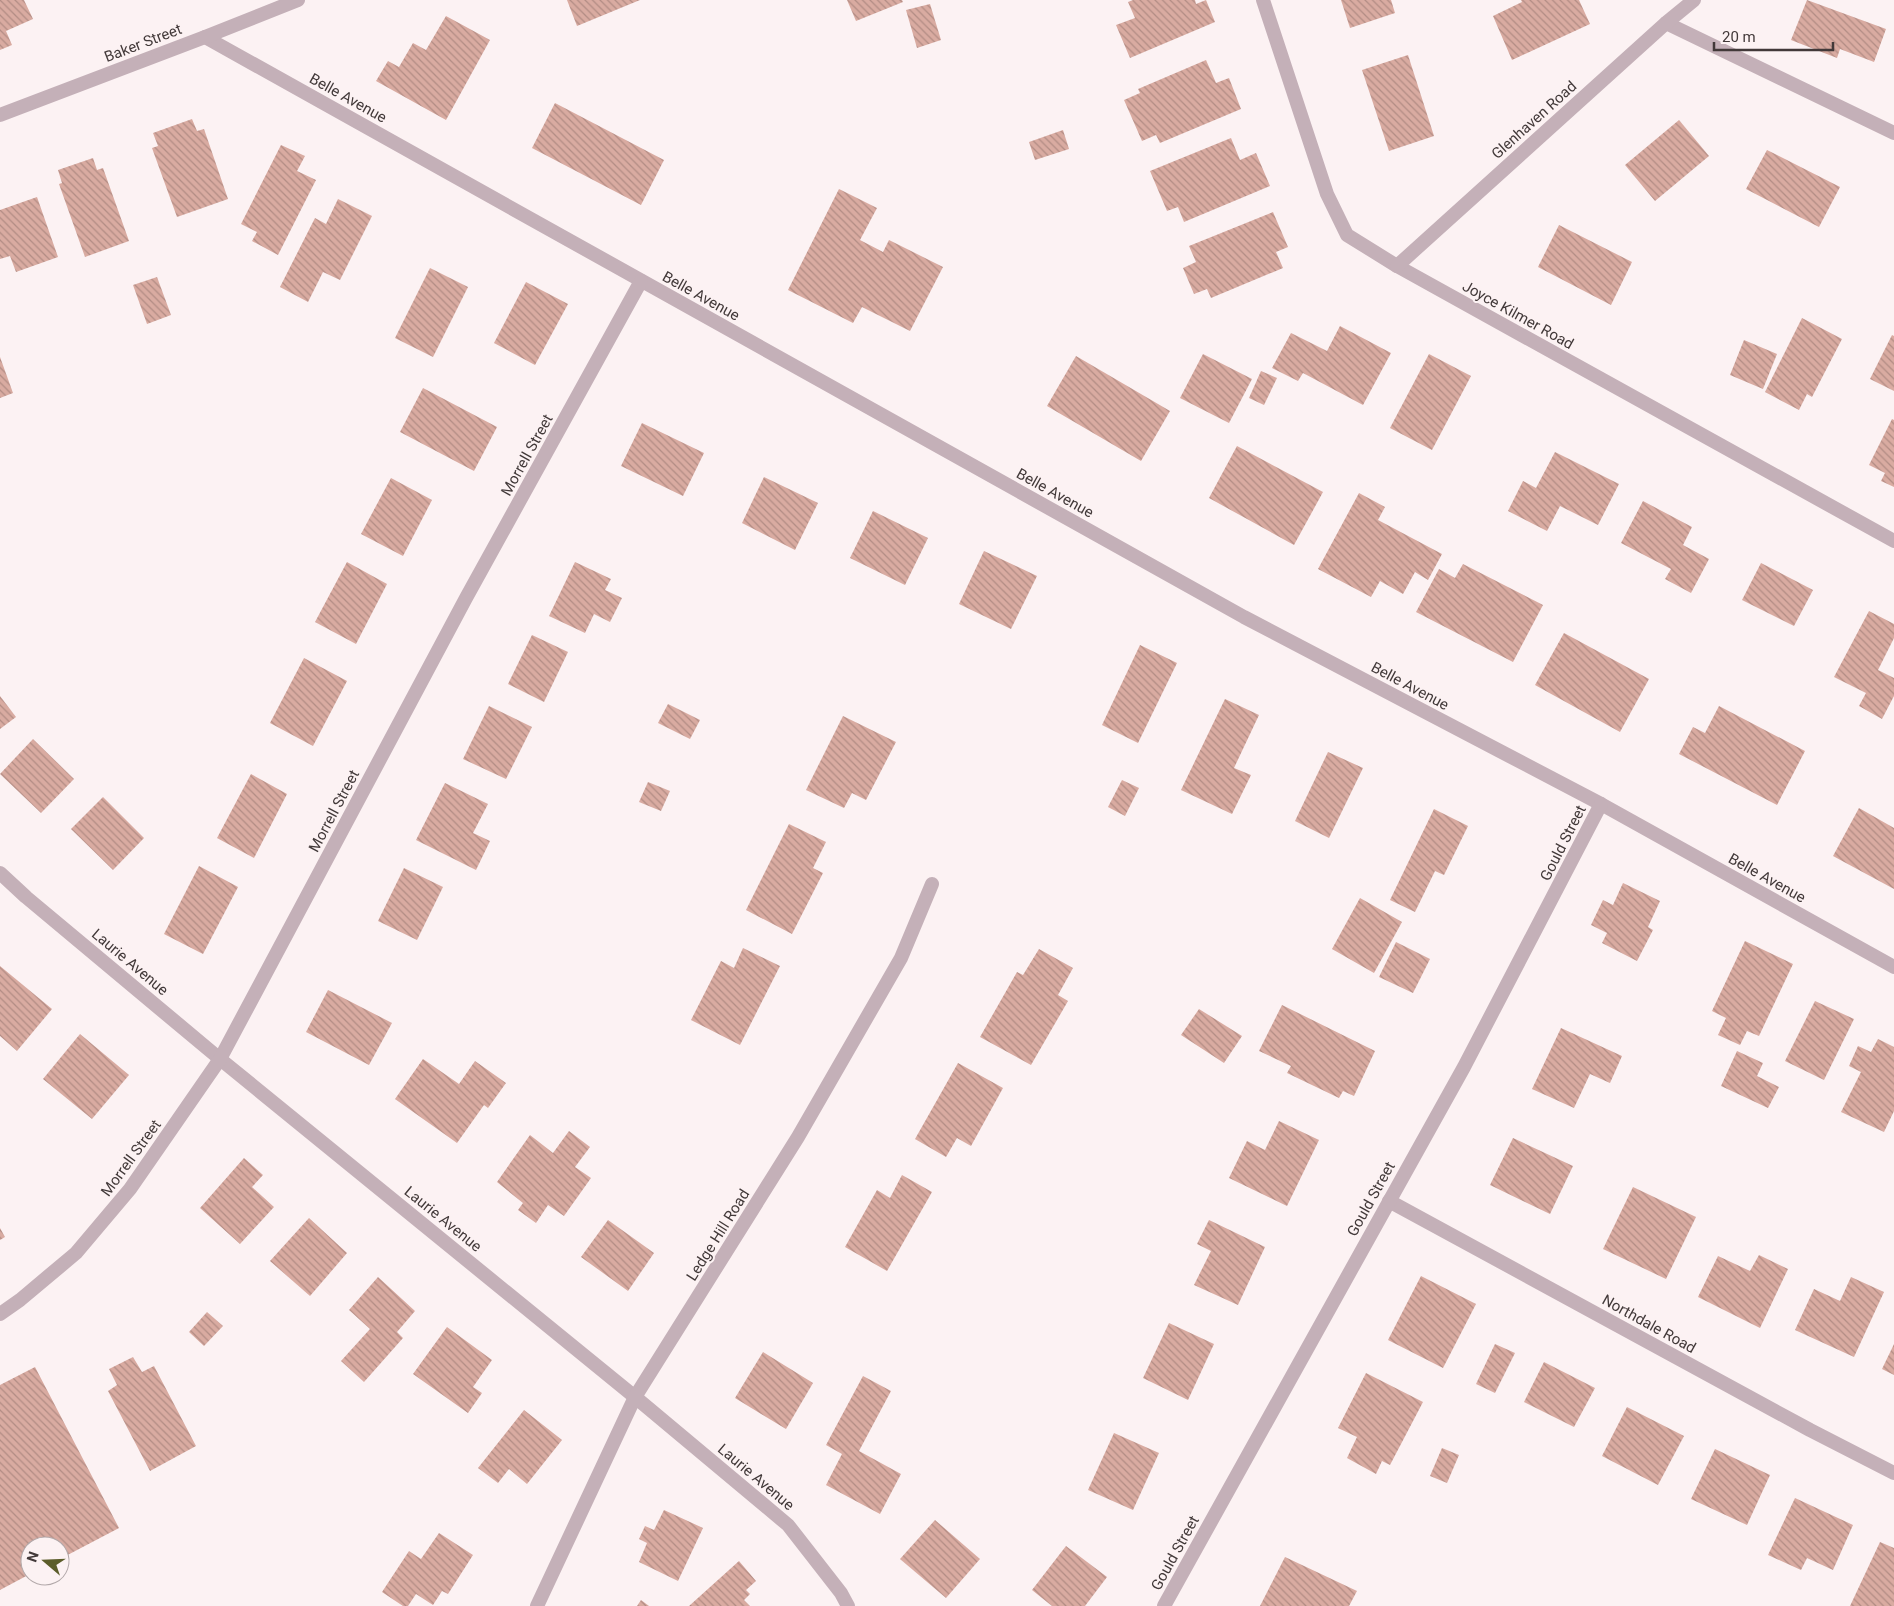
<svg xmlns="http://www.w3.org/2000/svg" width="1894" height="1606" viewBox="0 0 1894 1606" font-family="Roboto,sans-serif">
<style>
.building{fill:url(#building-back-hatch)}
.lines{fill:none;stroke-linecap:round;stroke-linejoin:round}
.minor{stroke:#c4b0b8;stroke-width:14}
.tertiary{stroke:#c4b0b8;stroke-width:14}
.labels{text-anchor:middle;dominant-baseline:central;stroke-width:4;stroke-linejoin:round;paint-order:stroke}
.street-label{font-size:15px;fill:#423939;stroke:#fcf2f3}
</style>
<defs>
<pattern id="building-back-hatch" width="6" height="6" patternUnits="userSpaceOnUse" patternTransform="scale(1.25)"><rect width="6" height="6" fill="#d9aba1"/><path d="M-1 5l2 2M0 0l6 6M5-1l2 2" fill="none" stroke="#b28c84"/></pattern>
</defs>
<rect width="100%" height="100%" fill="#fcf2f3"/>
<g class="building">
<path d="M0,0H24L33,19L6,31L12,45L0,50Z"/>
<path d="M567,0H640L577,26Z"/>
<path d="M847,0H902L903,2L856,21Z"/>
<path d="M1133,0H1195L1196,4L1206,0L1215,22L1130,58L1116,25L1135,18L1128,2Z"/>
<path d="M1341,0H1391L1395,13L1350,28Z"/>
<path d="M1521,0H1579L1590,24L1512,60L1493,16L1522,2Z"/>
<path d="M1807,0L1886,29L1874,62L1840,49L1837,58L1791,40Z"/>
<path d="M930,4L941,40L917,48L906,10Z"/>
<path d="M446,16L490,40L446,120L376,81L388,61L399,67L413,43L426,50Z"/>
<path d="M1408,55L1434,136L1389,151L1362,70Z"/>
<path d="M1206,60L1216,83L1229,78L1241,109L1160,143L1156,135L1142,141L1124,100L1140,93L1138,89Z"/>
<path d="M555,103L664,160L641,205L532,148Z"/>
<path d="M192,119L197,131L204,129L228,199L177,217L152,148L158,146L153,133Z"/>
<path d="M1679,120L1709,156L1655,201L1625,165Z"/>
<path d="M1063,130L1069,149L1035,160L1029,142Z"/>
<path d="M1231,138L1240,160L1256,153L1270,186L1184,222L1178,207L1167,211L1150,171Z"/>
<path d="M281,145L305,156L297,171L316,180L278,255L252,241L257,232L241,224Z"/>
<path d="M1767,150L1840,187L1819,227L1746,189Z"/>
<path d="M93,158L97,170L103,168L129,241L85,257L59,184L62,183L58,170Z"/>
<path d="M839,189L877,208L860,240L883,252L889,240L943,267L910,331L862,307L853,323L788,290Z"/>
<path d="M37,197L58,257L16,272L10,256L0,259V210Z"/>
<path d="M338,199L372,216L340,280L323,272L308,302L280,287L315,218L326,224Z"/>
<path d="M1273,212L1288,247L1276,252L1283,268L1211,298L1207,289L1194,294L1183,268L1196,262L1189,246Z"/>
<path d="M1559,225L1632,262L1611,305L1538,267Z"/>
<path d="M430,268L468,287L433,357L395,338Z"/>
<path d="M157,277L171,315L147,324L133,285Z"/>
<path d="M526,282L568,304L535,365L494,343Z"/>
<path d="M1802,318L1842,339L1812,397L1807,394L1799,410L1765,392Z"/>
<path d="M1340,326L1391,353L1363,405L1303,373L1298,381L1272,368L1291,333L1327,351Z"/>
<path d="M1892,335L1894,336V391L1870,379Z"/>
<path d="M1744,340L1777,354L1763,389L1730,375Z"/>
<path d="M1203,354L1252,379L1229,423L1180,398Z"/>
<path d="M1429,354L1471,376L1432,450L1390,428Z"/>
<path d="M1076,356L1170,411L1141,461L1047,406Z"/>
<path d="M0,357L13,393L0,398Z"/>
<path d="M1261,371L1277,378L1264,405L1249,398Z"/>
<path d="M423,388L497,427L474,471L400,432Z"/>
<path d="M1892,419L1894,420V487L1881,481L1885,473L1869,465Z"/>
<path d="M642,423L704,453L683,496L621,466Z"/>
<path d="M1237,446L1323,492L1294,545L1209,498Z"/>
<path d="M1555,452L1619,484L1598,525L1560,506L1547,531L1508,511L1523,481L1536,488Z"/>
<path d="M764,477L818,503L795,550L742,523Z"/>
<path d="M391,478L432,500L403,556L361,534Z"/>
<path d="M1359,493L1385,507L1378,520L1442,554L1428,580L1415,572L1403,594L1380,581L1371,597L1318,569Z"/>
<path d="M1643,501L1692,527L1683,545L1709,559L1691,593L1665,579L1671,569L1621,543Z"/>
<path d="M873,511L928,538L905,585L850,558Z"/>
<path d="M984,551L1037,576L1011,629L959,604Z"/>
<path d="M347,562L387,584L356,644L315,622Z"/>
<path d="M575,562L611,579L605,590L622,598L610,622L594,614L585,633L549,616Z"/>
<path d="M1761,563L1813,590L1794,626L1742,600Z"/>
<path d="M1463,564L1543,605L1513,662L1416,612L1439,569L1455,578Z"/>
<path d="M1869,611L1894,624V638L1878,670L1894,678V696L1882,719L1859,706L1866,693L1834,677Z"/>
<path d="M1564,633L1649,679L1620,732L1535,685Z"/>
<path d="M532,635L568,652L544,702L508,684Z"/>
<path d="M1140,645L1177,663L1138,743L1102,725Z"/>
<path d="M304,658L347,681L313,746L270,723Z"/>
<path d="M0,696L16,717L0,729Z"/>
<path d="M1225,699L1259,715L1234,768L1251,775L1232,814L1181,790Z"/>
<path d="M668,704L700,720L690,739L658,723Z"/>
<path d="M489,706L532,727L506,779L463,759Z"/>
<path d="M1719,706L1805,751L1777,805L1679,754L1693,727L1705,733Z"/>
<path d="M843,716L896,742L866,800L852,793L844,808L806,790Z"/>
<path d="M33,739L74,779L41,813L0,774Z"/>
<path d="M1328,752L1363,768L1329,838L1295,821Z"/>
<path d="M251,774L287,794L254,858L217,838Z"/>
<path d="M1122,780L1139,788L1125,816L1108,807Z"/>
<path d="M648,782L670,791L661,811L639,802Z"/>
<path d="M445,783L488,804L473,833L490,841L476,870L416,840Z"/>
<path d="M103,797L144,838L113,870L71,829Z"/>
<path d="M1859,808L1894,828V889L1833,856Z"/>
<path d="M1434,809L1468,826L1444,875L1435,871L1415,912L1390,900Z"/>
<path d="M789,824L826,842L813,868L823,873L792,934L746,910Z"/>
<path d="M199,866L238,887L203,954L164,934Z"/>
<path d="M404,868L443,887L417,940L378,921Z"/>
<path d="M1623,883L1660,901L1648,927L1653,930L1637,961L1602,943L1607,933L1591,925L1603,900L1613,905Z"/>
<path d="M1360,898L1402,922L1374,973L1332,949Z"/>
<path d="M1745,941L1793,964L1759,1036L1747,1031L1740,1045L1718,1035L1726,1018L1712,1011Z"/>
<path d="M1396,942L1430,959L1413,993L1379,977Z"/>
<path d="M743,948L780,966L740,1045L691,1020L721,961L734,968Z"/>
<path d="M1039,949L1073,968L1058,995L1068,1001L1031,1065L980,1037L1017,972L1023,975Z"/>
<path d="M0,966L52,1009L17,1051L0,1036Z"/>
<path d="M328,990L392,1023L369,1065L306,1032Z"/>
<path d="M1815,1001L1854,1019L1824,1080L1785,1061Z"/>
<path d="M1282,1005L1375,1051L1354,1096L1343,1091L1339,1098L1287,1073L1291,1066L1259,1051Z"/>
<path d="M1199,1009L1242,1036L1224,1063L1181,1035Z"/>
<path d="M1561,1028L1622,1056L1610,1083L1590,1074L1574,1108L1532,1089Z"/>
<path d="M80,1034L129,1075L92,1119L43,1079Z"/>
<path d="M1878,1039L1894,1047V1111L1884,1132L1841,1112L1861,1072L1849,1066L1858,1046L1871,1052Z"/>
<path d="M1737,1051L1763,1063L1757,1076L1779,1087L1768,1108L1721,1086Z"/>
<path d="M423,1059L459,1084L475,1061L506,1083L488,1108L484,1105L457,1143L395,1099Z"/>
<path d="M958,1063L1003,1088L971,1146L957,1138L946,1157L915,1139Z"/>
<path d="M1279,1121L1319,1140L1287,1206L1229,1178L1247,1141L1265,1150Z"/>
<path d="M569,1131L590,1147L575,1167L591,1178L564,1216L548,1205L536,1223L518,1210L523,1203L497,1182L530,1135L553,1153Z"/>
<path d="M1513,1138L1573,1166L1550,1214L1490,1185Z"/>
<path d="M244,1158L263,1175L252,1187L274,1207L240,1244L200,1208Z"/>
<path d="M902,1175L932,1192L887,1271L845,1247L877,1190L890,1198Z"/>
<path d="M1633,1187L1696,1217L1666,1279L1603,1249Z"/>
<path d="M309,1218L347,1253L310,1296L270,1261Z"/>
<path d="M608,1220L654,1253L628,1291L581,1257Z"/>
<path d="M1209,1220L1265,1247L1238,1305L1194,1285L1211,1251L1197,1244Z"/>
<path d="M0,1228L5,1237L0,1240Z"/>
<path d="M1759,1255L1788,1269L1760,1328L1698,1297L1718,1256L1750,1271Z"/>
<path d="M1421,1276L1476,1304L1443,1368L1388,1340Z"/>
<path d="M378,1277L415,1311L397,1332L403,1338L364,1382L341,1361L370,1329L349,1310Z"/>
<path d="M1851,1277L1884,1292L1854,1357L1795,1330L1814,1289L1840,1301Z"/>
<path d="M207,1312L223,1326L204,1346L189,1332Z"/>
<path d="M1169,1323L1214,1344L1188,1400L1143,1378Z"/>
<path d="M447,1327L492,1360L473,1387L482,1393L468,1413L413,1374Z"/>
<path d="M1495,1344L1515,1353L1495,1393L1476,1384Z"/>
<path d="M1894,1344V1375L1882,1369Z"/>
<path d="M763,1352L813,1383L786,1429L735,1398Z"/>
<path d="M133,1357L142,1372L154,1366L196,1446L150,1471L108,1391L117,1385L109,1369Z"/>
<path d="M1544,1362L1595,1388L1574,1427L1524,1402Z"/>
<path d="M35,1367L119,1528L60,1559V1546H30V1574L0,1590V1385Z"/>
<path d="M1366,1373L1423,1402L1390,1465L1382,1461L1376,1474L1347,1458L1357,1437L1338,1428Z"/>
<path d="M863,1376L891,1391L859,1451L901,1474L880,1514L826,1485L842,1454L826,1445Z"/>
<path d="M1627,1407L1684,1436L1658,1485L1602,1456Z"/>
<path d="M524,1410L562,1440L527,1484L509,1469L498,1483L478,1468Z"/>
<path d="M1114,1433L1159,1453L1133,1510L1088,1490Z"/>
<path d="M1442,1448L1459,1455L1447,1483L1430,1476Z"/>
<path d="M1715,1449L1770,1475L1747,1525L1691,1499Z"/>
<path d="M1795,1498L1853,1525L1833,1570L1807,1558L1801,1570L1768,1555Z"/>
<path d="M664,1510L703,1528L678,1581L639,1562L647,1543L639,1539L645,1526L654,1530Z"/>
<path d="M935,1520L980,1559L946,1598L900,1559Z"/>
<path d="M439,1533L473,1555L448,1594L442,1591L433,1605L416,1594L408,1606H403L382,1592L409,1551L421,1559Z"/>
<path d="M1880,1542L1894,1548V1606H1850Z"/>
<path d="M1066,1546L1107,1577L1085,1606H1052L1032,1590Z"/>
<path d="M1285,1557L1357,1591L1349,1606H1260Z"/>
<path d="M739,1561L756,1581L746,1590L750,1594L744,1600L750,1606H689Z"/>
<path d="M641,1600L649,1606H637Z"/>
</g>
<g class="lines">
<g class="minor">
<path d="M1263,0L1327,194L1347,235L1397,266L1894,541"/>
<path d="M1666,23L1894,133"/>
<path d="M205,37L1244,617L1601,804L1894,967"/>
<path d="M1397,266L1666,23L1694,0"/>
<path d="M0,873L26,897L220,1059L635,1397L788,1525L841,1593L848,1606"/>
<path d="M1389,1201L1810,1430L1894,1473"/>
<path d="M0,1314L20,1300L76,1253L130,1189L220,1059L466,598L641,281"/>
<path d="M537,1606L635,1397L798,1137L901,958L932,884"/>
<path d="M1164,1606L1464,1067L1601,804"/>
</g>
<path class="tertiary" d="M0,115L205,37L298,0"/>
</g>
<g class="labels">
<g class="street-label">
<text transform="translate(143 43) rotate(-21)">Baker Street</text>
<text transform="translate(348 98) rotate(29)">Belle Avenue</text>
<text transform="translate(1534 120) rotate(-42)">Glenhaven Road</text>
<text transform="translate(701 296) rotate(29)">Belle Avenue</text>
<text transform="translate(1518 315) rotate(29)">Joyce Kilmer Road</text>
<text transform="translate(527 455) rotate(-61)">Morrell Street</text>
<text transform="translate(1055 493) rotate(29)">Belle Avenue</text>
<text transform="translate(1410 686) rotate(28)">Belle Avenue</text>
<text transform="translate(334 811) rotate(-62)">Morrell Street</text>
<text transform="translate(1563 843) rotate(-63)">Gould Street</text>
<text transform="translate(1767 878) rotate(29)">Belle Avenue</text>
<text transform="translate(130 962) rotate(40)">Laurie Avenue</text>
<text transform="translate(131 1158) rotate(-54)">Morrell Street</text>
<text transform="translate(1371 1199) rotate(-61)">Gould Street</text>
<text transform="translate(443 1219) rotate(39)">Laurie Avenue</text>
<text transform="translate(718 1235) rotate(-58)">Ledge Hill Road</text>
<text transform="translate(1649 1324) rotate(29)">Northdale Road</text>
<text transform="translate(756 1477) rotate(40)">Laurie Avenue</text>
<text transform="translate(1175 1553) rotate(-61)">Gould Street</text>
</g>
</g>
<g transform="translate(45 1561) rotate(289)"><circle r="24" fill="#fcf2f3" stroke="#b2a8a9"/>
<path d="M0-4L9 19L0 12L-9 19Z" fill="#5c5d2a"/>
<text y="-8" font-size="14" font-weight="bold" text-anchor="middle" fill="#423939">N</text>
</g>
<path d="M1714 42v8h119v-8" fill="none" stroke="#423939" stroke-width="2.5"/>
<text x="1722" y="42" font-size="15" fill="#423939" stroke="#fcf2f3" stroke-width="4" paint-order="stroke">20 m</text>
</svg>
